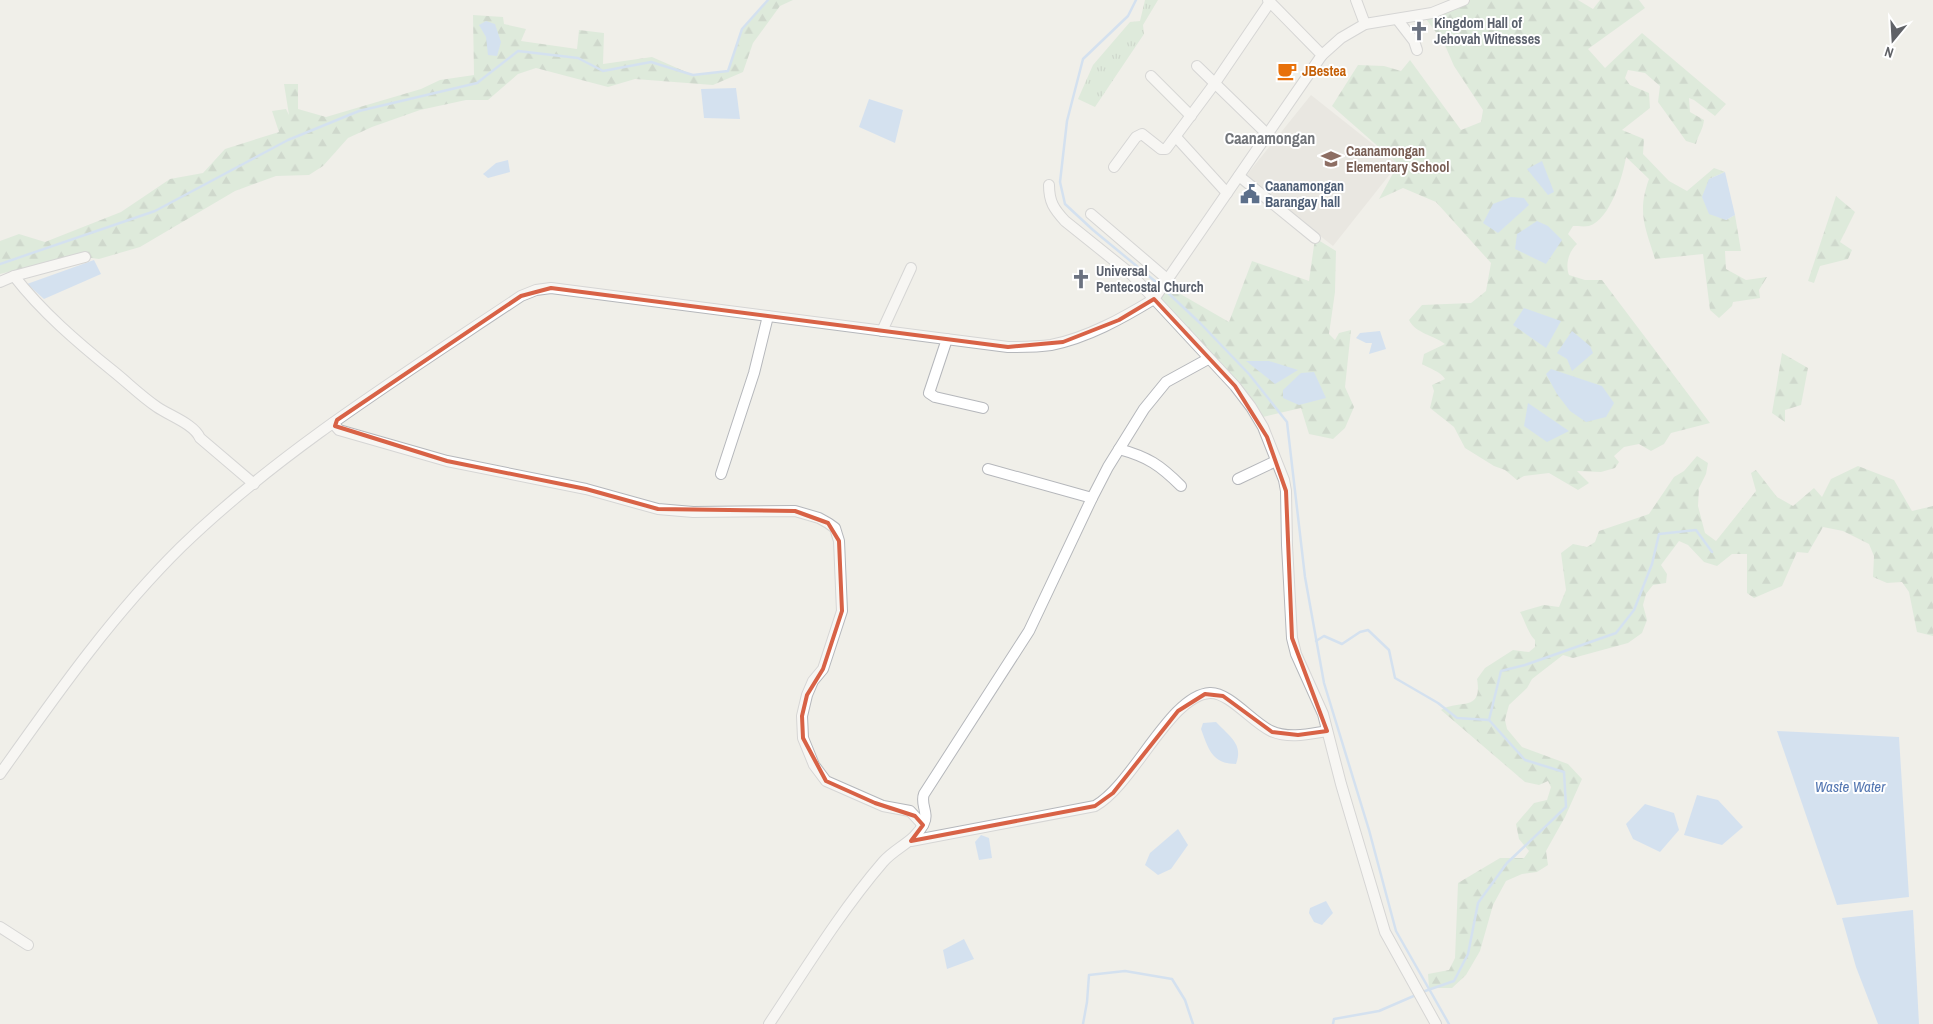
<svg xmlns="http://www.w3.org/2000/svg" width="1933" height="1024" viewBox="0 0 1933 1024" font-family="'Archivo Narrow',sans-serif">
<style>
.education{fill:#e0ded7}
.grass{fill:url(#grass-tufts)}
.forest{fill:url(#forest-firs)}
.water{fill:#b2d1f7}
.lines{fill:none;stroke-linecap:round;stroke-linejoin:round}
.stream{stroke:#b2d1f7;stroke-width:2.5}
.minor-casing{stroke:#b5b7bb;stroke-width:12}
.minor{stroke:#fff;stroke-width:10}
.marked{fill:none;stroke:#d86246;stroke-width:4;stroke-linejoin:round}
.labels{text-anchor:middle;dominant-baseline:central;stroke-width:4;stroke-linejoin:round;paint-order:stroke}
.worship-label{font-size:14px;font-weight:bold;fill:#5b616d;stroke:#fff;text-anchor:start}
.food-label{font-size:14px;font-weight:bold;fill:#c56008;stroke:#fff;text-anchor:start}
.education-label{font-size:14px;font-weight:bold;fill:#785e54;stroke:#fff;text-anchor:start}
.service-label{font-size:14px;font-weight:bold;fill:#4e5e75;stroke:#fff;text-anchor:start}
.water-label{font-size:15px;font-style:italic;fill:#5376b1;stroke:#fff}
.quarter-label{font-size:16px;font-weight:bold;fill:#717479;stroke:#fff}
</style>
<defs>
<pattern id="grass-tufts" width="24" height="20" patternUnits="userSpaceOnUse" patternTransform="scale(1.25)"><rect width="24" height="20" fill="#c8e4cb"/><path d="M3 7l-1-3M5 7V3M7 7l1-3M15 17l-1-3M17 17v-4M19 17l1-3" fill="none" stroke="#a6bca9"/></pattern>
<pattern id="forest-firs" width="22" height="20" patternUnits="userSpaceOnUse" patternTransform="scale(1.25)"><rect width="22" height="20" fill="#c8e4cb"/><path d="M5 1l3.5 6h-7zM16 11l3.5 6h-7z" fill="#a6bca9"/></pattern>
</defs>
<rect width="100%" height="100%" fill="#f0efe9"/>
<path class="education" d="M1311,95L1398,164L1333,246L1245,177Z"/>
<path class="grass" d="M1145,0H1158L1143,25L1144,34L1095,107L1078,99L1093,65L1130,22L1140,21Z"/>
<g class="forest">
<path d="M768,0H793L780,6L753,43L743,72L713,85L635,79L608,87L536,68L518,74L488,100H466L420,110L372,127L348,138L323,166L309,175L276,176L235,191L140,247L99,259L85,257L56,260L0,274V264L7,262L0,263V241L19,234L45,242L121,212L170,179L203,173L225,149L279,132L272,111L286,109L289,115L284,84H298V109L326,117L421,89L440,80L474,75L473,15L503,17L504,24L526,29L521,41L577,49L579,30L604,33L603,64L652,57L693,75L728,71L742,29Z"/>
<path d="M1459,0H1578L1593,9L1600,0H1639L1645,8L1588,49L1605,68L1642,33L1726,104L1715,116L1694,100L1689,98L1690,112L1704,120C1703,130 1698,135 1696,144L1686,141L1658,102L1660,86L1645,73L1628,70L1625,78L1630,85L1649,93L1650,108L1622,130L1644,139L1643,154L1669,181L1687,191L1714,168L1725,172L1709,179L1726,220L1735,215L1741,251H1725L1726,269L1746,280L1767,277L1759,290L1760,298L1733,302L1732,306L1719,318L1710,310L1703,254L1655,259C1645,227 1637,212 1649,179L1626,157C1623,176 1610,220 1589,226C1584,227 1577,226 1573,226L1568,234L1577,244C1569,251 1565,264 1569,275L1585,280H1602L1710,423L1671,433L1664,444L1651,451L1639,444L1624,447L1614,456L1619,462L1615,468L1601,472L1577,471L1589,483L1578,490L1549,473L1524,476L1517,480L1505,470L1494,466L1465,448L1454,427L1430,408L1434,391L1432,385L1445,379C1440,371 1430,369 1422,364L1424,354L1445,344C1434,335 1416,334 1409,320L1422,305L1471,303L1486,291L1491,263L1436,202L1403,188L1379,199L1398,164L1332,106L1358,65L1384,66L1401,71L1410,60L1461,130L1481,122L1483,110L1454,66L1444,43L1423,15Z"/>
<path d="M1836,196L1855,212L1840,242L1852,250L1848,259L1820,266L1814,283L1808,281Z"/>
<path d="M1315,238L1336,251L1335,292L1329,334L1335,340L1339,333L1351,330L1345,387L1354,407L1345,428L1333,439L1309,434L1301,408L1263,417L1154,299L1163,284L1229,322L1252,261L1309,281Z"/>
<path d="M1782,353L1808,368L1801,405L1785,410V422L1772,413Z"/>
<path d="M1697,456L1708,463L1706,474L1699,488L1698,506L1705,533L1716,541L1756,491L1751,473L1756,470L1777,497L1793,506L1814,488L1822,497L1831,479L1858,466L1894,480L1912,511L1933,506V636L1917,632L1909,592L1902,582L1887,583L1873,577L1874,556L1869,544L1843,531L1823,527L1808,553L1797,552L1782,586L1754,598L1747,593V554H1732L1717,566L1704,562L1688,545L1679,541L1661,565L1667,574L1666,583L1653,585L1646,594L1643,605L1647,620L1642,633L1628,643L1573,658L1563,655L1532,679L1527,688L1509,705L1505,720L1507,729L1522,747L1568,764L1582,779L1565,817L1546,851L1548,865L1537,872L1522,874L1506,881L1493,905L1480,951L1466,975L1452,988H1429L1428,974L1449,970L1455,958L1458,883L1500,858H1524L1529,851L1519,839L1516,824L1534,803L1547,800L1551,787L1548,781L1539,785L1525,782L1441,710C1459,699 1483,713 1477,679L1485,668L1513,650L1529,652L1535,647V640C1528,633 1525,621 1520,612L1544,605L1559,607L1566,590L1561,553L1573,544L1587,547L1595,542L1599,531L1649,514L1674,477L1684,471Z"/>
</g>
<g class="water">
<path d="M486,21L495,24L501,42L497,56L488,55L486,37L479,25Z"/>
<path d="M736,88L740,119L704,118L701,89Z"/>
<path d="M869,99L903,110L895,143L859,127Z"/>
<path d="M508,160L510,172L488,178L483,174L496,163Z"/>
<path d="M1542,161L1554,192L1548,195L1527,169Z"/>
<path d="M1725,172L1735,215L1726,220L1709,214L1702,197L1709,179Z"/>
<path d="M1511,197L1524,198L1529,205L1498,233L1483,223L1493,204Z"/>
<path d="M1537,221L1548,226L1562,240L1546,264L1515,249L1517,234Z"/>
<path d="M94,260L101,274L44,299L27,284Z"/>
<path d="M1524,308L1561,321L1546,348L1513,325Z"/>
<path d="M1380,331L1386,349L1369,354L1372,343H1366L1356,338L1360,333Z"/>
<path d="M1572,331L1590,346L1593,353L1572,371L1567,359L1557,353Z"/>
<path d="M1246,361H1269L1298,370L1275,384Z"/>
<path d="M1551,369L1602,386L1614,403L1606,417L1586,422L1570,411L1557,394L1546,374Z"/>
<path d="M1314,372L1326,398L1299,405L1283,398V390L1301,373Z"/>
<path d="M1528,403L1569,431L1547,442L1524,426Z"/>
<path d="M1216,722C1229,736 1244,744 1236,764C1212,764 1208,748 1201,729L1203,723Z"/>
<path d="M1777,731L1899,737L1909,897L1837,905Z"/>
<path d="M1697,795L1718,800L1743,827L1722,845L1684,835Z"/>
<path d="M1645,804L1674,813L1679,830L1660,852L1633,839L1626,824Z"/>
<path d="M1178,829L1188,845L1171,869L1158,875L1145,865L1150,853Z"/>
<path d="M981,835L989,838L992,858L979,860L975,842Z"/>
<path d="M1326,901L1333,913L1322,925L1314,922L1309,913L1310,908Z"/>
<path d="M1913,910L1919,1024H1878L1856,967L1842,918Z"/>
<path d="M964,939L974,959L947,969L943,950Z"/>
</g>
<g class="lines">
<g class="stream">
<path d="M1136,0L1128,16L1083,59L1067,121L1060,182L1065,204L1093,230L1156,282"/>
<path d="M0,264L155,211L288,140L359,111L477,83L518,51L578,58L603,71L651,62L693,75L728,71L742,29L768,0"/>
<path d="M1165,290L1200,323L1249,374L1287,422L1305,577L1324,683L1369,830L1396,931L1449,1024"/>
<path d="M1316,641L1324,636L1342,644L1360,632L1368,630L1389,650L1395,678L1438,703L1457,718L1489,720"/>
<path d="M1425,991L1454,981L1468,954L1478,903L1507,863L1566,807L1564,772L1525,760L1489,720L1501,671L1525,665L1616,633L1634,610L1652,564L1659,534L1696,530L1712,552"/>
<path d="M1083,1024L1087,1002L1089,975L1125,971L1172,979L1185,1000L1193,1024"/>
<path d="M1333,1024L1334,1019L1379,1011L1416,995"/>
</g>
<defs>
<g id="minor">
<path d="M1356,0L1365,24"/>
<path d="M1397,19L1414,41L1417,50"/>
<path d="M1322,55L1341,38L1365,24L1432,13L1464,0"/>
<path d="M1197,66L1268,135"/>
<path d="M1151,76L1191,116"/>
<path d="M1176,137L1227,193"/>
<path d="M1114,167L1136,137L1142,134L1161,149H1166L1215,83L1270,2"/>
<path d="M1239,176L1315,238"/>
<path d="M1049,185C1049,202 1054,209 1065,221L1131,274L1235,386L1251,407L1263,427L1284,480L1286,491L1287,545L1292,638L1296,654L1323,714L1341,784L1385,932L1436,1024"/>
<path d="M1091,214L1167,279"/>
<path d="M14,276L85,257"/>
<path d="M0,282L14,276C42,312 77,342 113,371C128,383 141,396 157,407C170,416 194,424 200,438L254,484"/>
<path d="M882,331L911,268"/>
<path d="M947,339L929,393L935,397L983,408"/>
<path d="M333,423L339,430L447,461L586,489L658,509L693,512L795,511L819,518L828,523L835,528L839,541L842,611L823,669L813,681L807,695L802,716L803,738L814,765L826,781L883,806L910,811L923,825"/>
<path d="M1119,449C1148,457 1160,465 1181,486"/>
<path d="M988,469L1092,498"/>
<path d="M721,474L754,373L768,316"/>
<path d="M1238,479L1276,461"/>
<path d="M0,774C56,695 112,615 181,547C281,450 406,373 521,296L536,290L551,288L1008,347C1023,347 1037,347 1051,345C1087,338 1123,318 1154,299L1322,55L1268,0"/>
<path d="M911,841L1095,806C1134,784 1170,695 1210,693C1229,692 1253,723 1271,731C1289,739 1309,734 1327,731"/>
<path d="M0,927L28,945"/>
<path d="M769,1024C805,970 840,912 883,862C896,847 915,842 924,823C929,813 920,804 924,794L1029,631L1092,498L1108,467L1144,409L1166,382L1208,359"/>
</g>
</defs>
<use href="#minor" class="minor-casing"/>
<use href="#minor" class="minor"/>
</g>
<path d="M0 0H1933V1024H0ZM551,288L1008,347L1063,342L1119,320L1154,299L1235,386L1267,437L1286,491L1292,638L1327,731L1298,735L1272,732L1223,696L1205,694L1178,711L1113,793L1095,806L911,841L923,825L915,816L875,803L826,781L803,738L802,716L807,695L823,669L842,611L839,541L828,523L795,511L658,509L586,489L447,461L335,426L337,420L521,296Z" fill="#f0efe9" fill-opacity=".55" fill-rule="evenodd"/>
<path class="marked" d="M551,288L1008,347L1063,342L1119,320L1154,299L1235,386L1267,437L1286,491L1292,638L1327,731L1298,735L1272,732L1223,696L1205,694L1178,711L1113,793L1095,806L911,841L923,825L915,816L875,803L826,781L803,738L802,716L807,695L823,669L842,611L839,541L828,523L795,511L658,509L586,489L447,461L335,426L337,420L521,296Z"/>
<defs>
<symbol id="church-bare" viewBox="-9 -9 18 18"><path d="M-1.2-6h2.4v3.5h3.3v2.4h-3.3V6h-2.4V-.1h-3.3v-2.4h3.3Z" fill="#6b7280" stroke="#fff" stroke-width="2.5" paint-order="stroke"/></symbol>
<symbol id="cafe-bare" viewBox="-9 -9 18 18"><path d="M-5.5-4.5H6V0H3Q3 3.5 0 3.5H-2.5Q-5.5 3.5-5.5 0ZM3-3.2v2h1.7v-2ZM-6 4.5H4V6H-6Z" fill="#e8710a" stroke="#fff" stroke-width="2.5" paint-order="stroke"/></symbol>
<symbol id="school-bare" viewBox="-9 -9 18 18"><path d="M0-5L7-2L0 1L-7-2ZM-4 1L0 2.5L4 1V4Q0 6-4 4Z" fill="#8d6e63" stroke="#fff" stroke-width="2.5" paint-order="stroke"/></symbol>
<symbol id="civic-bare" viewBox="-9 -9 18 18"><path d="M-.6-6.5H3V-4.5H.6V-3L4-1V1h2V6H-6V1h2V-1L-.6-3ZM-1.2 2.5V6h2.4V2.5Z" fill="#5c6f8a" stroke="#fff" stroke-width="2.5" paint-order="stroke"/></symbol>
</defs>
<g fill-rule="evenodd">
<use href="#church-bare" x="1405" y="17" width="28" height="28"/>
<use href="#cafe-bare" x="1273" y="57" width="28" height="28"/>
<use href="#school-bare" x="1317" y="145" width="28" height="28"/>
<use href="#civic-bare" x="1236" y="180" width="28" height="28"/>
<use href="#church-bare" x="1067" y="265" width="28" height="28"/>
</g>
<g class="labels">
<g class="worship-label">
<text x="1434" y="23">Kingdom Hall of<tspan x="1434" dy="16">Jehovah Witnesses</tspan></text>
<text x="1096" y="271">Universal<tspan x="1096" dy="16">Pentecostal Church</tspan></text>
</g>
<g class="food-label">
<text x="1302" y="71">JBestea</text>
</g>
<g class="education-label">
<text x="1346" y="151">Caanamongan<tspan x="1346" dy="16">Elementary School</tspan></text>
</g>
<g class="service-label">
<text x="1265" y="186">Caanamongan<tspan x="1265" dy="16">Barangay hall</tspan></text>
</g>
<g class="water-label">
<text x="1850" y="786">Waste Water</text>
</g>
<g class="quarter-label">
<text x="1270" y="138">Caanamongan</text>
</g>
</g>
<g transform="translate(1893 40) rotate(198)" stroke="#ffffff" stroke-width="4" paint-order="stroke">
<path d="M0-4L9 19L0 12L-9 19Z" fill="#606267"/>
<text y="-8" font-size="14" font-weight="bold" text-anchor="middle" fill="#606267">N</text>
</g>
</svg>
